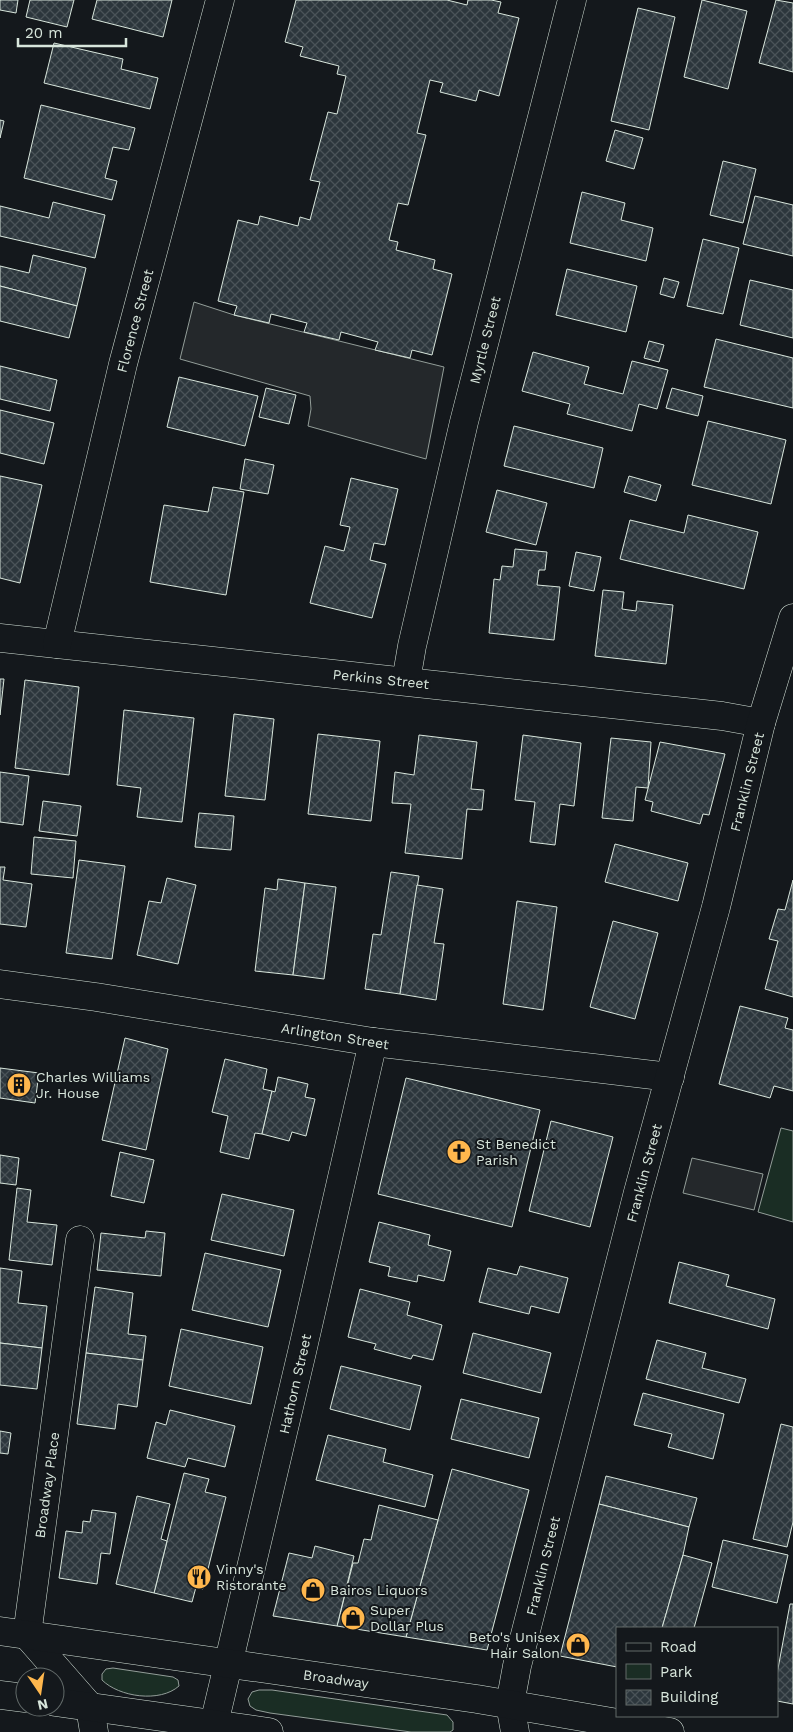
<svg xmlns="http://www.w3.org/2000/svg" width="793" height="1732" viewBox="0 0 793 1732" font-family="'Work Sans',sans-serif">
<style>
.green{fill:#1a2d24;stroke:#939e99}
.parking{fill:#24282b;stroke:#939e99}
.building{fill:url(#building-cross-hatch);stroke:#d8e6dc}
.lines{fill:none;stroke-linecap:round;stroke-linejoin:round}
.minor-casing{stroke:#d8e6dc;stroke-width:29}
.major-casing{stroke:#d8e6dc;stroke-width:29}
.minor{stroke:#14181c;stroke-width:28}
.major{stroke:#14181c;stroke-width:28}
.labels{text-anchor:middle;dominant-baseline:central;stroke-width:4;stroke-linejoin:round;paint-order:stroke}
.street-label{font-size:14px;fill:#d8e6dc;stroke:#14181c}
.poi-label{font-size:14px;fill:#d8e6dc;stroke:#14181c;text-anchor:start}
</style>
<defs>
<pattern id="building-cross-hatch" width="8" height="8" patternUnits="userSpaceOnUse" patternTransform="scale(1.25)"><rect width="8" height="8" fill="#2c363c"/><path d="M0 0l8 8M0 8l8-8" fill="none" stroke="#4a5358"/></pattern>
</defs>
<rect width="100%" height="100%" fill="#14181c"/>
<g class="green">
<path d="M781,1128L793,1131V1222L758,1212Z"/>
<path d="M113,1668L173,1677L178,1680L179,1686C160,1703 119,1697 102,1680V1674L106,1669Z"/>
<path d="M259,1690H272L447,1715L453,1722V1730L450,1732H411L270,1713L256,1710L250,1706L248,1699L252,1692Z"/>
</g>
<g class="parking">
<path d="M194,302L234,315L444,367L426,459L308,426L311,409L310,396L180,359Z"/>
<path d="M692,1158L763,1174L754,1210L683,1193Z"/>
</g>
<g class="building">
<path d="M0,0H18L16,13L0,10Z"/>
<path d="M30,0H74L67,27L26,17Z"/>
<path d="M97,0H172L163,37L92,19Z"/>
<path d="M296,0H447L467,5L468,0H491L501,2L498,13L519,18L499,96L479,90L476,101L440,92L443,83L430,80L417,133L426,135L409,201L408,205L398,203L389,240L398,242L396,250L435,260L433,269L452,274L432,355L412,350L410,358L375,350L378,342L341,332L339,340L304,332L307,323L271,314L269,323L234,315L237,306L218,301L238,220L258,225L260,216L298,226L300,217L310,220L320,182L310,180L328,112L337,114L346,76L337,74L339,66L300,56L303,47L285,42Z"/>
<path d="M702,0L747,11L728,89L684,77Z"/>
<path d="M776,0L793,3V72L759,63Z"/>
<path d="M638,8L675,17L649,130L611,121Z"/>
<path d="M54,43L123,59L121,69L158,78L150,109L44,83Z"/>
<path d="M41,105L135,128L129,150L113,147L105,178L117,181L112,200L24,178Z"/>
<path d="M0,120L4,121L0,138Z"/>
<path d="M615,130L643,138L634,169L606,161Z"/>
<path d="M723,161L756,169L743,223L710,215Z"/>
<path d="M582,192L625,203L621,220L653,228L646,261L570,243Z"/>
<path d="M755,196L793,205V256L743,244Z"/>
<path d="M53,202L105,215L95,258L0,236V206L49,218Z"/>
<path d="M703,239L739,248L723,314L687,306Z"/>
<path d="M33,255L86,268L77,306L0,286V266L29,273Z"/>
<path d="M567,269L637,286L626,332L556,315Z"/>
<path d="M664,278L679,282L674,298L660,294Z"/>
<path d="M750,280L793,290V338L740,325Z"/>
<path d="M0,286L77,306L69,338L0,321Z"/>
<path d="M716,339L793,358V408L704,387Z"/>
<path d="M649,341L664,345L659,362L644,358Z"/>
<path d="M533,352L589,367L584,384L623,394L632,361L668,370L657,409L639,404L632,431L567,414L570,404L522,391Z"/>
<path d="M0,366L57,380L50,411L0,399Z"/>
<path d="M179,377L258,396L245,446L167,427Z"/>
<path d="M266,388L296,395L289,424L259,417Z"/>
<path d="M672,388L703,396L698,416L666,408Z"/>
<path d="M0,410L54,423L44,464L0,453Z"/>
<path d="M708,421L786,440L771,504L692,485Z"/>
<path d="M514,426L603,448L594,488L504,466Z"/>
<path d="M245,459L274,465L268,494L240,489Z"/>
<path d="M0,476L42,485L20,583L0,578Z"/>
<path d="M629,476L661,485L656,501L624,492Z"/>
<path d="M351,478L398,489L385,545L374,543L370,560L386,564L372,618L310,603L325,546L344,551L350,527L340,525Z"/>
<path d="M213,487L244,492L226,595L150,582L164,505L208,512Z"/>
<path d="M497,490L547,503L536,545L486,532Z"/>
<path d="M688,515L758,532L744,589L620,559L630,520L684,533Z"/>
<path d="M515,549L547,552L545,570H539L537,585L560,587L554,640L489,633L494,579L500,580L502,566L513,567Z"/>
<path d="M576,552L601,557L594,591L569,586Z"/>
<path d="M603,590L624,592L622,609L636,611L637,601L673,605L666,664L595,656Z"/>
<path d="M0,679H4L0,715Z"/>
<path d="M25,680L79,687L69,775L15,768Z"/>
<path d="M124,710L194,718L182,822L137,817L141,788L117,785Z"/>
<path d="M234,714L274,719L265,800L225,796Z"/>
<path d="M318,734L380,741L371,821L308,814Z"/>
<path d="M419,735L477,742L471,789L484,790L482,810L467,809L462,859L405,853L411,804L392,803L395,772L414,775Z"/>
<path d="M523,735L581,743L574,806L560,804L555,845L530,842L535,802L515,800Z"/>
<path d="M611,738L651,742L648,788L636,787L633,821L602,818Z"/>
<path d="M660,742L725,754L709,815L703,814L700,824L651,811L653,802L645,800Z"/>
<path d="M0,772L29,776L23,825L0,822Z"/>
<path d="M43,801L81,806L77,836L39,831Z"/>
<path d="M199,813L234,816L231,850L195,847Z"/>
<path d="M34,837L76,841L73,878L31,874Z"/>
<path d="M615,844L688,863L678,901L605,882Z"/>
<path d="M79,860L125,866L112,959L66,953Z"/>
<path d="M0,867H5L3,880L32,884L26,927L0,924Z"/>
<path d="M391,872L419,876L400,994L365,989L373,934L381,935Z"/>
<path d="M167,878L196,885L178,964L137,955L149,901L161,903Z"/>
<path d="M278,879L305,883L293,975L255,971L265,888L277,890Z"/>
<path d="M793,880V997L765,989L778,941L769,939L778,909L785,910Z"/>
<path d="M305,883L336,887L324,979L293,975Z"/>
<path d="M417,885L443,889L434,943L444,944L436,1000L400,994Z"/>
<path d="M517,901L557,907L543,1010L503,1004Z"/>
<path d="M613,921L658,933L635,1019L590,1007Z"/>
<path d="M740,1006L788,1018L785,1028L793,1030V1091L774,1086L770,1098L719,1084Z"/>
<path d="M125,1038L168,1049L146,1150L102,1140Z"/>
<path d="M225,1059L267,1069L263,1089L272,1091L262,1134L255,1133L249,1159L220,1152L228,1116L212,1112Z"/>
<path d="M0,1068L39,1073L35,1103L0,1098Z"/>
<path d="M278,1077L308,1084L305,1097L315,1099L306,1136L292,1132L289,1141L262,1134L272,1091L275,1092Z"/>
<path d="M406,1078L540,1110L512,1227L378,1194Z"/>
<path d="M551,1121L613,1137L590,1227L529,1211Z"/>
<path d="M120,1152L154,1160L144,1203L111,1196Z"/>
<path d="M0,1155L19,1158L16,1185L0,1183Z"/>
<path d="M17,1188L31,1190L27,1222L57,1225L52,1265L9,1260Z"/>
<path d="M222,1194L294,1210L284,1256L211,1240Z"/>
<path d="M379,1222L430,1235L428,1245L451,1251L444,1281L418,1275L417,1282L388,1276L390,1267L369,1262Z"/>
<path d="M146,1231L165,1233L161,1276L97,1270L101,1233L145,1238Z"/>
<path d="M205,1253L281,1270L268,1327L192,1310Z"/>
<path d="M679,1262L729,1275L726,1286L775,1299L768,1329L669,1303Z"/>
<path d="M520,1266L568,1278L559,1313L531,1306L529,1314L479,1302L488,1268L517,1275Z"/>
<path d="M0,1268L22,1271L18,1303L47,1306L42,1348L0,1343Z"/>
<path d="M95,1287L133,1293L128,1334L146,1336L143,1360L86,1353Z"/>
<path d="M360,1289L410,1302L407,1315L442,1325L433,1360L413,1355L411,1359L374,1349L376,1344L348,1337Z"/>
<path d="M181,1329L263,1347L251,1404L169,1386Z"/>
<path d="M473,1333L551,1353L541,1393L463,1373Z"/>
<path d="M657,1340L706,1353L702,1368L746,1379L739,1403L646,1379Z"/>
<path d="M0,1343L42,1348L37,1389L0,1385Z"/>
<path d="M86,1353L143,1360L137,1407L118,1404L115,1429L77,1424Z"/>
<path d="M341,1366L421,1386L410,1430L330,1409Z"/>
<path d="M643,1393L724,1414L713,1459L668,1447L672,1434L634,1425Z"/>
<path d="M461,1399L539,1418L529,1458L451,1439Z"/>
<path d="M170,1410L235,1426L225,1467L188,1458L185,1467L147,1458L156,1422L166,1425Z"/>
<path d="M781,1424L793,1427V1522L787,1547L753,1539Z"/>
<path d="M0,1431L11,1433L8,1454L0,1453Z"/>
<path d="M328,1435L386,1449L383,1462L433,1475L425,1507L316,1480Z"/>
<path d="M452,1469L529,1490L487,1650L406,1637Z"/>
<path d="M184,1473L209,1479L205,1492L226,1497L203,1589L196,1587L192,1602L154,1593Z"/>
<path d="M606,1476L697,1498L689,1527L599,1504Z"/>
<path d="M137,1496L170,1504L161,1539L167,1541L154,1593L116,1584Z"/>
<path d="M599,1504L689,1527L683,1555L662,1628H617V1667L560,1656Z"/>
<path d="M379,1505L438,1520L406,1637L337,1626L353,1563H358L364,1539L371,1540Z"/>
<path d="M92,1510L116,1513L110,1554L101,1553L97,1584L59,1578L66,1531L82,1533L83,1521L90,1522Z"/>
<path d="M723,1540L788,1555L777,1603L712,1587Z"/>
<path d="M315,1546L354,1556L337,1626L273,1616L289,1553L312,1558Z"/>
<path d="M683,1555L712,1563L694,1628H662Z"/>
<path d="M790,1604H793V1704L777,1701V1674Z"/>
</g>
<g class="lines">
<defs>
<g id="minor">
<path d="M0,638L722,716L761,723"/>
<path d="M57,644L123,364L220,0"/>
<path d="M406,681L412,646L464,422L572,0"/>
<path d="M0,984L96,997L373,1042L670,1077"/>
<path d="M80,1240L27,1635L90,1707L94,1732"/>
<path d="M214,1724L302,1352L373,1042"/>
<path d="M515,1732L510,1704L517,1666L638,1192L716,907L761,723L793,618"/>
</g>
<g id="major">
<path d="M0,1631L477,1699L670,1732"/>
<path d="M0,1695L25,1698"/>
<path d="M55,1702L269,1732"/>
</g>
</defs>
<use href="#minor" class="minor-casing"/>
<use href="#major" class="major-casing"/>
<use href="#minor" class="minor"/>
<use href="#major" class="major"/>
</g>
<defs>
<symbol id="building-disc" viewBox="-11 -11 22 22"><circle r="9.5" fill="#ffb74d" stroke="#14181c"/><path d="M-4-6H4V6H1V3H-1V6H-4ZM-2.5-4.3h1.7v1.8h-1.7ZM.8-4.3h1.7v1.8H.8ZM-2.5-1h1.7V.8h-1.7ZM.8-1h1.7V.8H.8Z" fill="#111"/></symbol>
<symbol id="church-disc" viewBox="-11 -11 22 22"><circle r="9.5" fill="#ffb74d" stroke="#14181c"/><path d="M-1.2-6h2.4v3.5h3.3v2.4h-3.3V6h-2.4V-.1h-3.3v-2.4h3.3Z" fill="#111"/></symbol>
<symbol id="restaurant-disc" viewBox="-11 -11 22 22"><circle r="9.5" fill="#ffb74d" stroke="#14181c"/><path d="M-5-6h1v4h1v-4h1v4h1v-4h1v5L-1.5 .5V6h-2V.5L-5-1ZM5-6V6H3V1.5H1.5Q1.5-4 5-6Z" fill="#111"/></symbol>
<symbol id="shop-disc" viewBox="-11 -11 22 22"><circle r="9.5" fill="#ffb74d" stroke="#14181c"/><path d="M-5-2.5h2.3a2.7 3.5 0 0 1 5.4 0H5L5.5 6h-11ZM-1.5-2.5h3a1.5 2.3 0 0 0-3 0Z" fill="#111"/></symbol>
</defs>
<g fill-rule="evenodd">
<use href="#building-disc" x="5" y="1071" width="28" height="28"/>
<use href="#church-disc" x="445" y="1138" width="28" height="28"/>
<use href="#restaurant-disc" x="185" y="1563" width="28" height="28"/>
<use href="#shop-disc" x="299" y="1576" width="28" height="28"/>
<use href="#shop-disc" x="339" y="1604" width="28" height="28"/>
<use href="#shop-disc" x="564" y="1631" width="28" height="28"/>
</g>
<g class="labels">
<g class="street-label">
<text transform="translate(135 321) rotate(-75)">Florence Street</text>
<text transform="translate(485 340) rotate(-76)">Myrtle Street</text>
<text transform="translate(381 679) rotate(6)">Perkins Street</text>
<text transform="translate(747 782) rotate(-76)">Franklin Street</text>
<text transform="translate(335 1036) rotate(9)">Arlington Street</text>
<text transform="translate(644 1173) rotate(-75)">Franklin Street</text>
<text transform="translate(295 1384) rotate(-77)">Hathorn Street</text>
<text transform="translate(47 1485) rotate(-82)">Broadway Place</text>
<text transform="translate(543 1566) rotate(-76)">Franklin Street</text>
<text transform="translate(336 1679) rotate(8)">Broadway</text>
</g>
<g class="poi-label">
<text x="36" y="1077">Charles Williams<tspan x="36" dy="16">Jr. House</tspan></text>
<text x="476" y="1144">St Benedict<tspan x="476" dy="16">Parish</tspan></text>
<text x="216" y="1569">Vinny's<tspan x="216" dy="16">Ristorante</tspan></text>
<text x="330" y="1590">Bairos Liquors</text>
<text x="370" y="1610">Super<tspan x="370" dy="16">Dollar Plus</tspan></text>
<text x="560" y="1637" text-anchor="end">Beto's Unisex<tspan x="560" dy="16">Hair Salon</tspan></text>
</g>
</g>
<rect x="616" y="1627" width="162" height="90" fill="#14181c" stroke="#626a69"/>
<rect x="626" y="1643" width="25" height="8" fill="#14181c" stroke="#626a69"/>
<text x="660" y="1652" font-size="15" fill="#d8e6dc">Road</text>
<rect x="626" y="1664" width="25" height="15" fill="#1a2d24" stroke="#626a69"/>
<text x="660" y="1677" font-size="15" fill="#d8e6dc">Park</text>
<rect x="626" y="1690" width="25" height="15" fill="url(#building-cross-hatch)" stroke="#626a69"/>
<text x="660" y="1702" font-size="15" fill="#d8e6dc">Building</text>
<g transform="translate(40 1692) rotate(167)"><circle r="24" fill="#14181c" stroke="#626a69"/>
<path d="M0-4L9 19L0 12L-9 19Z" fill="#ffb74d"/>
<text y="-8" font-size="14" font-weight="bold" text-anchor="middle" fill="#d8e6dc">N</text>
</g>
<path d="M18 38v8h108v-8" fill="none" stroke="#d8e6dc" stroke-width="2.5"/>
<text x="25" y="38" font-size="15" fill="#d8e6dc" stroke="#14181c" stroke-width="4" paint-order="stroke">20 m</text>
</svg>
